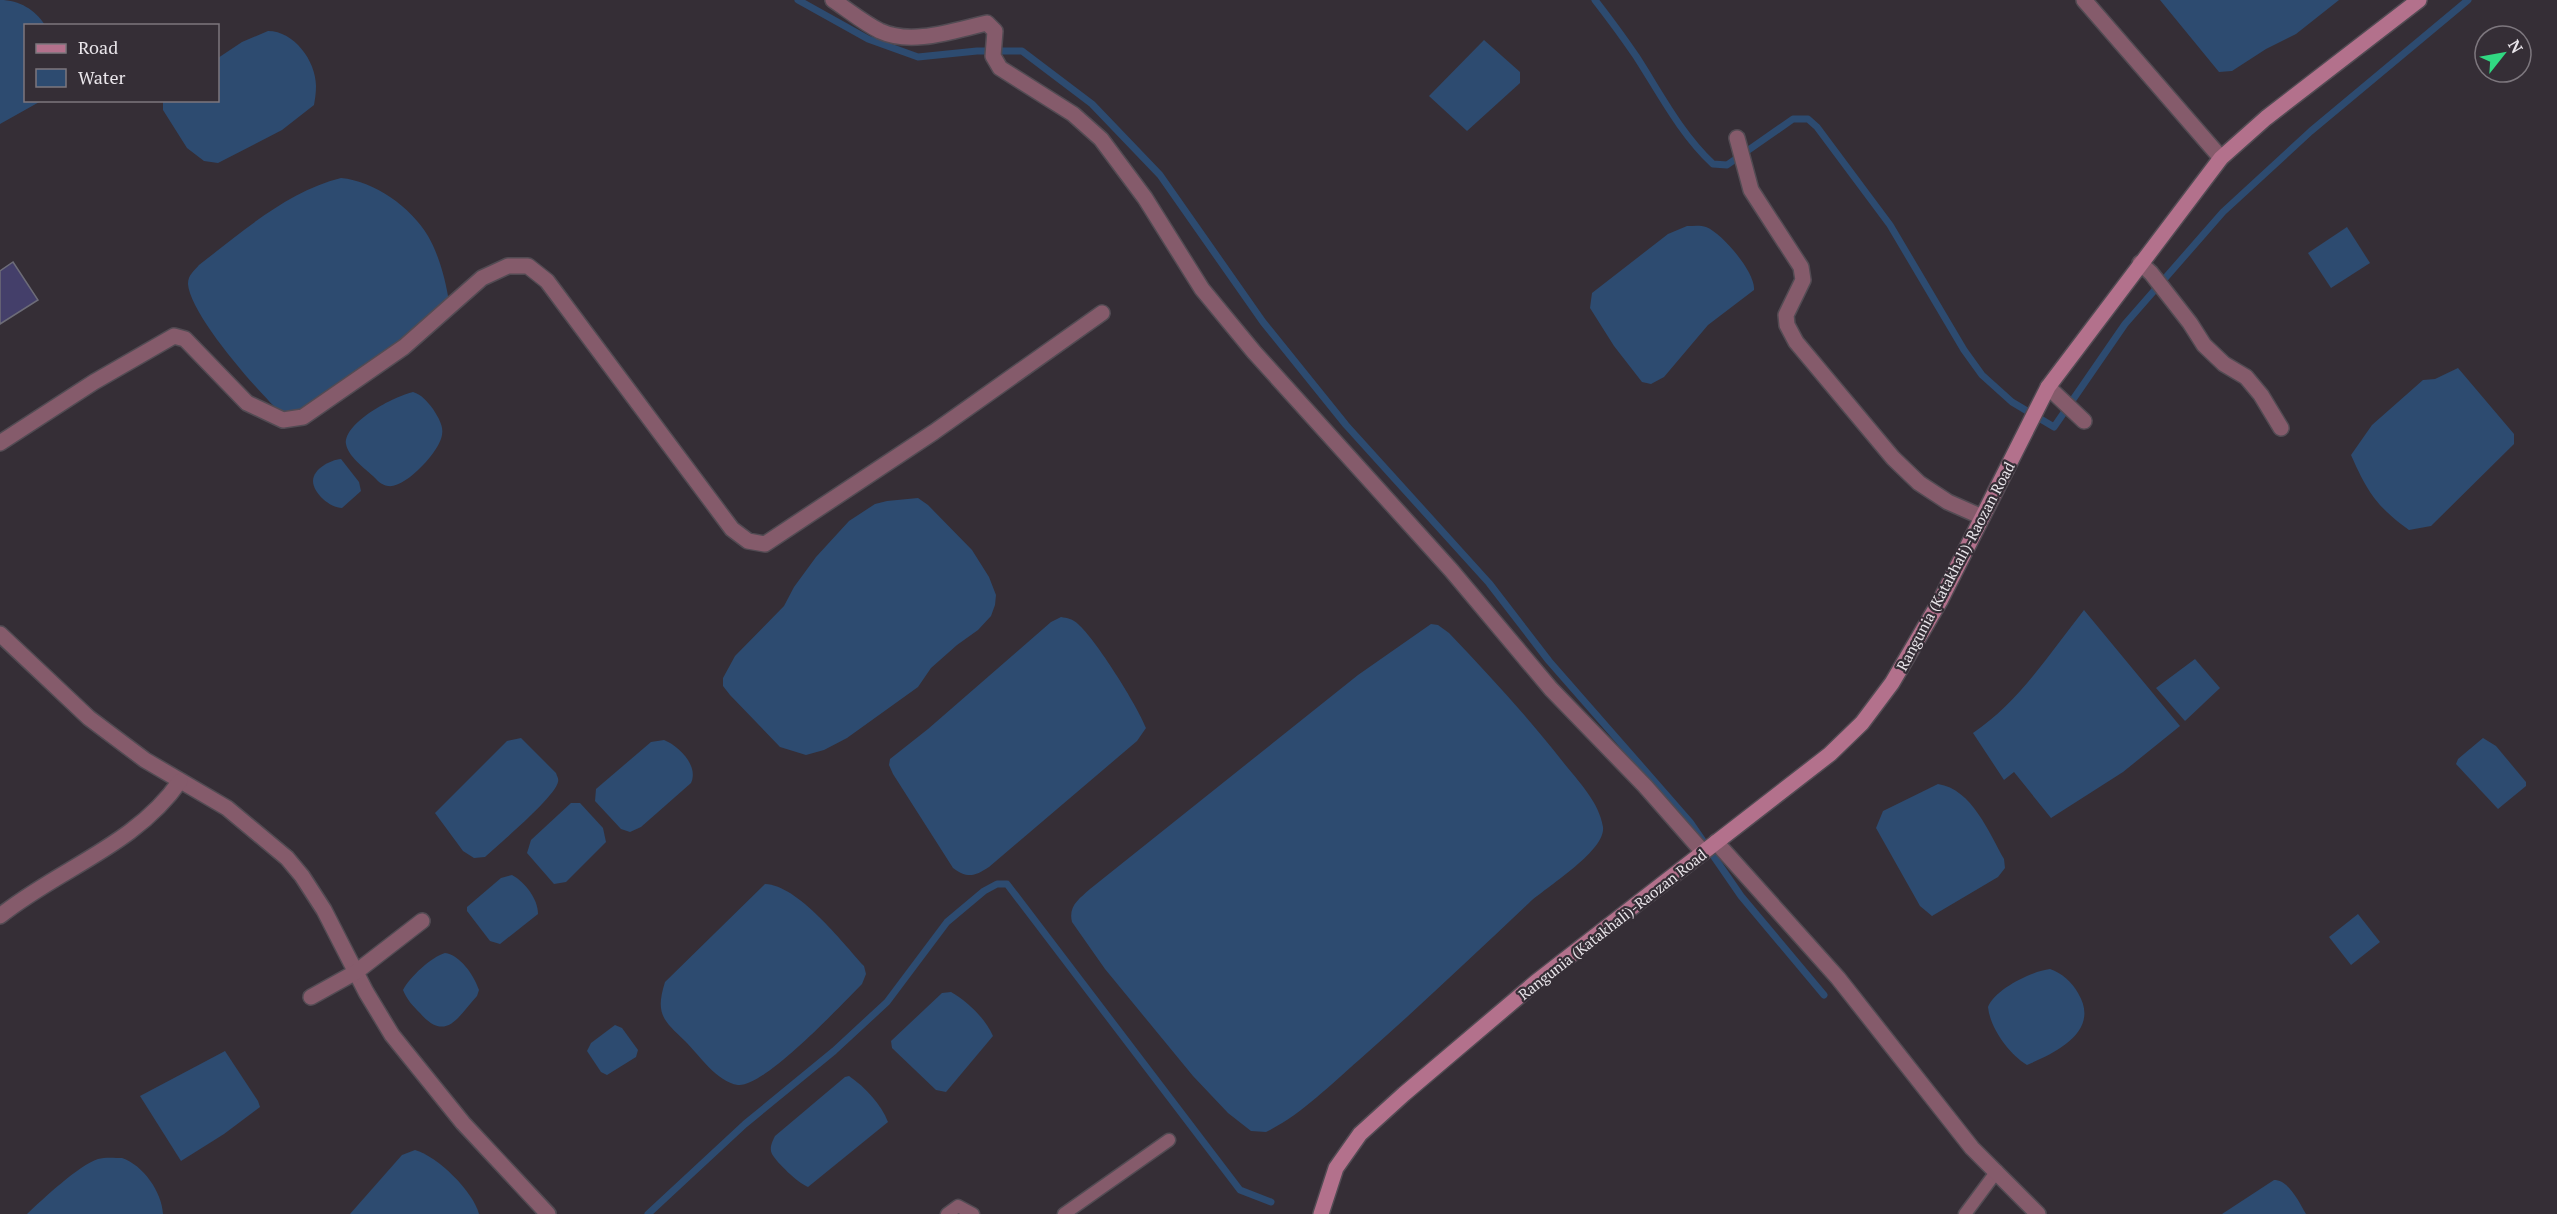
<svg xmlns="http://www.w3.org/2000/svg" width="2557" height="1214" viewBox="0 0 2557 1214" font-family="'PT Serif',serif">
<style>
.water{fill:#2d4b70}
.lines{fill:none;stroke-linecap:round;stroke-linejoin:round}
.stream{stroke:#2d4b70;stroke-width:7}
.building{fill:#443f6a;stroke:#6d6c78;stroke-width:1.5}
.lane-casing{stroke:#524b53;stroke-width:15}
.street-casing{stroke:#524b53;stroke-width:18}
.secondary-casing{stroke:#524b53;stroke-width:18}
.lane{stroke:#855b6b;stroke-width:12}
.street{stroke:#855b6b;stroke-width:15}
.secondary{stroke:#b3718c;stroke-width:15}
.labels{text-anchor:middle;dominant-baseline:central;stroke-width:4.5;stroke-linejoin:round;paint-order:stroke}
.street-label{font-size:15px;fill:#e9e5ea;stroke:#352e36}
</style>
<rect width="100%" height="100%" fill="#352e36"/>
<g class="water">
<path d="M0,0C20,0 35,10 45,25L26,26V100L41,101L0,124Z"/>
<path d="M2160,0H2339L2296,34L2266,49L2232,71L2219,72Z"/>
<path d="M268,31C294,31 316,61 316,86C316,93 315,99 314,105L282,130L218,163L204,161L187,148L163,110V101L218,100V58L242,42Z"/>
<path d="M1484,40L1520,72V83L1467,131L1429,96Z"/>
<path d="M341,178C374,181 411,207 428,236C439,255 446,281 449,302L314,408L283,415C259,393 190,315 188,284C188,275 194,271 199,265C242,232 288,191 341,178Z"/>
<path d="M1687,226C1693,226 1701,225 1706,227C1722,233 1756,273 1754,290L1708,325L1664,377L1651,384L1642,382L1614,346L1590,308L1592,293L1668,234Z"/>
<path d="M2347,227L2370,263L2331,288L2308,253Z"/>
<path d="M2458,368L2514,434V444L2431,526L2409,530C2376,506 2367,491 2351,455L2372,425L2423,380L2435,379Z"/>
<path d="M413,392C422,395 427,401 433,409C438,417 444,426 442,435C440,451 405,489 388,486C381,485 377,480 373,476C364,468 348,456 346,444C344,422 395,396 413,392Z"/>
<path d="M341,459L359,482L361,491L342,508C330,508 313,493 313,481C313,469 330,460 341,459Z"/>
<path d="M918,498L928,505L972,550L989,577L996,595L995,605L991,616L978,630L957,645L931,668L918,687L847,738L824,750L806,755L780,747L730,695L723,686V678L735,656L784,606L794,587L816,557L849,521L875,504L887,501Z"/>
<path d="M2084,610L2180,726L2123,772L2051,818L2014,772L2004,780L1973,733C2019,702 2050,653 2084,610Z"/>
<path d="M1061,617C1067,618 1073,619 1078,624C1096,640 1137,705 1146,728L1137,741L989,867C975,876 968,879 953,868L893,774L889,765L890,759L928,729L1051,622Z"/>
<path d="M1431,624L1438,625L1449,633C1489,675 1528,717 1563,762C1579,782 1599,802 1603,827C1606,851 1546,887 1529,903C1473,956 1417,1009 1359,1060C1330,1085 1301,1115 1266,1132L1251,1131L1228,1113L1193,1076L1105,969L1072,922C1068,906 1079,899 1090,889L1358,675Z"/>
<path d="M2195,659L2220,688L2185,721L2156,688Z"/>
<path d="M521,738L556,773C557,777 559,778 558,782C555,797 498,845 485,857L474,858L463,851L435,813L507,741Z"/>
<path d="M2483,738L2496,746L2526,782V786L2498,809L2456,764L2458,759Z"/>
<path d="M664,740C679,746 699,766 691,783L641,827L630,832L621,829L595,801L596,789L651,742Z"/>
<path d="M1938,784C1972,789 1989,833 2004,859L2005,868L1998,877L1932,916L1920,906L1876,828L1883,811Z"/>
<path d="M571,803H580L603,828L606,842L566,882L554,884L527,853L531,840Z"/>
<path d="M512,875C525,882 538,899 538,914L500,944L490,941L467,911V907L501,878Z"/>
<path d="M765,884C798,885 842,942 864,966L866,974L862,984C842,1004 764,1088 738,1085C717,1082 699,1055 685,1041C663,1020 655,1014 665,982Z"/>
<path d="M2358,914L2380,942L2351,965L2329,937Z"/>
<path d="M445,953C460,955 474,975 479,990L477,996C458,1017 446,1043 420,1013C413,1006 407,1000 403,990C410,977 431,957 445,953Z"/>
<path d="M2050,969C2062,973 2072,982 2078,993C2101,1031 2057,1052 2027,1065C2009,1054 1990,1028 1988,1007C1995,989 2032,971 2050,969Z"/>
<path d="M951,992C968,1002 985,1018 993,1036L946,1092L936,1090L892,1048L891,1041L942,993Z"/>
<path d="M615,1025L622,1028L638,1050L636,1057L607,1075L601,1072L587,1051L591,1043Z"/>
<path d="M225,1051L258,1101L260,1107L224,1134L181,1161L140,1096Z"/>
<path d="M849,1076C865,1087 881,1104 888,1122L808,1187C798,1183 777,1163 772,1154C769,1148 772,1142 775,1136L845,1077Z"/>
<path d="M415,1150C437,1156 473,1191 479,1214H350L402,1155Z"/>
<path d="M122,1158C143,1165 162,1192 163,1214H27C43,1199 79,1165 98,1159C105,1157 115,1158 122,1158Z"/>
<path d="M2274,1180C2289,1180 2299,1202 2306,1214H2222Z"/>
</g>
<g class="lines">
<g class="stream">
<path d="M798,0L868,39L918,57L977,51H1022L1092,104L1160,175L1263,322L1346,425L1489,583L1549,661L1690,822L1741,896L1824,995"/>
<path d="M1595,0C1609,18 1623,37 1636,56C1660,93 1680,133 1713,164L1727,165L1793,119H1808L1817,127L1890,225L1964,350L1982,375L2012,402L2054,427L2125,324L2223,212L2311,131L2468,0"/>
<path d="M648,1214L745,1124L834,1051L887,1002L947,922L984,891L997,884H1007L1240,1190L1271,1202"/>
</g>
</g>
<path class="building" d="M13,262L38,300L0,324V271Z"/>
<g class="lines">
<defs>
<g id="lane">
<path d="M947,1214L958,1206L973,1214"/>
<path d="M1064,1214L1169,1140"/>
<path d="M1965,1214L1997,1171"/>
</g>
<g id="street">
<path d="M833,0C848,10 864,23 880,31C912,46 955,30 987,23L995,31L993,56L1000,68L1073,114L1101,139L1145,198L1202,289L1254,352L1451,570L1551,689L1645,786L1703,852"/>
<path d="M2084,0L2221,158"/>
<path d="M1737,138L1751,190L1801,267L1803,280L1786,315L1787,325L1796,342L1893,458L1919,483L1948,502L1982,517"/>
<path d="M2140,263L2151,273L2190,323L2204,345L2224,364L2246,377L2261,395L2281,428"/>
<path d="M2048,387L2084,421"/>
<path d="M0,443L94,382L174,336L185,339L247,403L283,420L303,417L404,347L482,278L508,266H528L547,281L732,529L748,541L765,544L934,432L1102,313"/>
<path d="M0,634L89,718L145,760L227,808L287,858L302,876L324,910L366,992L392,1035L463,1123L548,1214"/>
<path d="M1716,842L1838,978L1972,1148L2038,1214"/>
<path d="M0,916C58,869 136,845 180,781"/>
<path d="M311,997L356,972L422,921"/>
</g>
<path id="secondary" d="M1321,1214L1336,1168L1360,1134L1404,1094L1536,982L1830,754L1862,723L1892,683L1940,601L2048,387L2221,158L2266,118L2419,0"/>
</defs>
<use href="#lane" class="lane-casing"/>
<use href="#street" class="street-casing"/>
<use href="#secondary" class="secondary-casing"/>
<use href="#lane" class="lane"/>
<use href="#street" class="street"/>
<use href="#secondary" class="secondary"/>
</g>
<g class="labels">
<g class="street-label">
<text transform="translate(1955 566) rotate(-62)">Rangunia (Katakhali)-Raozan Road</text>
<text transform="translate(1612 924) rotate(-38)">Rangunia (Katakhali)-Raozan Road</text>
</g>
</g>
<rect x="24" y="24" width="195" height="78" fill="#352e36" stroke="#7d777e" stroke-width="1.5"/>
<rect x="36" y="44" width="30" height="9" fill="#b3718c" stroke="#7d777e" stroke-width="1.5"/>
<text x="78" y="54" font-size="18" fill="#e9e5ea">Road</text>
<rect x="36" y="69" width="30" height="18" fill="#2d4b70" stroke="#7d777e" stroke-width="1.5"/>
<text x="78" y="84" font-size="18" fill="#e9e5ea">Water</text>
<g transform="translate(2503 54) rotate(59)"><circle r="28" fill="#352e36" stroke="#7d777e" stroke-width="1.5"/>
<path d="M0-4.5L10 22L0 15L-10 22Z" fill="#31d882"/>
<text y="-9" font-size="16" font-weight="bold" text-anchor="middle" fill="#e9e5ea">N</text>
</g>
</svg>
